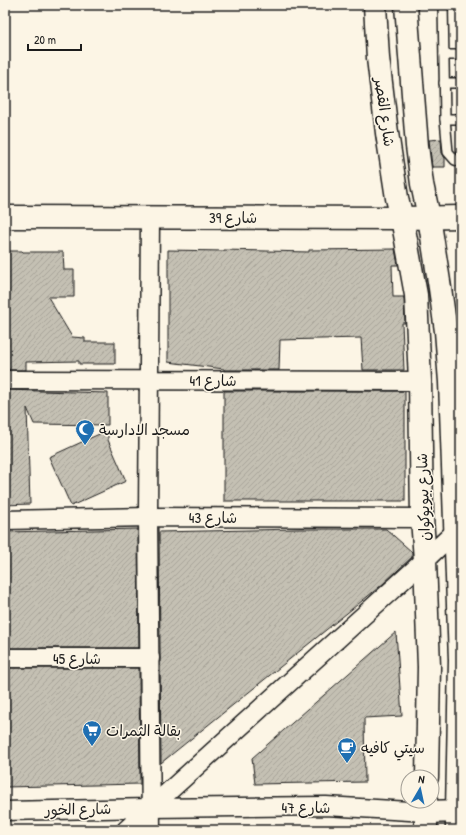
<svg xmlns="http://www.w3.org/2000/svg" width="466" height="835" viewBox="0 0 466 835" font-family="'Patrick Hand','Playpen Sans Arabic',sans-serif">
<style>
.building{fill:url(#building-hatch);stroke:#1c1c1c}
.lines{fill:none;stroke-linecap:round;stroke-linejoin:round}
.service-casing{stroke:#1c1c1c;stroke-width:12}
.minor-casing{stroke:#1c1c1c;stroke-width:21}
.tertiary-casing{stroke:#1c1c1c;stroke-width:25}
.secondary-casing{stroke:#1c1c1c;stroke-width:25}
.service{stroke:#fcf5e5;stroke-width:9}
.minor{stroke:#fcf5e5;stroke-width:18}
.tertiary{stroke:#fcf5e5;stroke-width:22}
.secondary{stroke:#fcf5e5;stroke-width:22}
.labels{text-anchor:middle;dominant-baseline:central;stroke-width:3;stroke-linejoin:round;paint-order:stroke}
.street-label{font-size:15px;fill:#1c1c1c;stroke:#fcf5e5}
.poi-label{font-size:15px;fill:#1c1c1c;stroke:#fcf5e5;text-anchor:start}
</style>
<defs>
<pattern id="building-hatch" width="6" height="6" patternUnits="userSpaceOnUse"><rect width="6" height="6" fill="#c4c0b3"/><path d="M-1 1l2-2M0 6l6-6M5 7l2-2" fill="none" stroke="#a8a499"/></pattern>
</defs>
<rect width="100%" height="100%" fill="#fcf5e5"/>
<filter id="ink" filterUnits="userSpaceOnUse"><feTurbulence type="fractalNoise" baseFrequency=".025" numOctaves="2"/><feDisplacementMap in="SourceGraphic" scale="8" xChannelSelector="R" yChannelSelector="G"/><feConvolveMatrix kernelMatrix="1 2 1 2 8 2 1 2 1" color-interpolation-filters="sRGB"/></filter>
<g filter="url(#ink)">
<g class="building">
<path d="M441,139L442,153L445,158V167H432L429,140Z"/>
<path d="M395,249L398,265H392L393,297H404L405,323H402L404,370H363L361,338L280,340L279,370H224V369L168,362V250L224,251V250L309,252V250Z"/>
<path d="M5,251H22L23,252H63L64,270H74V297H48L72,337L85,338V342H115V364H79V361L26,362V370H5Z"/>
<path d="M5,390L108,393V425L34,424L27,408L30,504L5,505Z"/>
<rect x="224" y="391" width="181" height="110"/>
<path d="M108,430V440L126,481L71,506L49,457Z"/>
<path d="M138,529L139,648H5V532Z"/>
<path d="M297,529H386L412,552V557L383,584L161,763L159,532Z"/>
<path d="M396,632L402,716L364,718L365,782L255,784L252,758Z"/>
<path d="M5,668H139L140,784L5,787Z"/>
</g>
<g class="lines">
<defs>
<g id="service">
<path d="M443,5L445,119L448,152L455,160L461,162"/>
<path d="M444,55H461"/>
<path d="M444,83H461"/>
<path d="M445,119H461"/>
</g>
<g id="minor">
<path d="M150,217L148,517L151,830"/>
<path d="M5,380L420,381"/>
<path d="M5,520L148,517L422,518"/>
<path d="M5,658H150"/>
<path d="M5,811L150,808L326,806L426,812"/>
<path d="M126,830L425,560L461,526"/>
</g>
<g id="tertiary">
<path d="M5,217L402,218L461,217"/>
<path d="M426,812L461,811"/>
</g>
<g id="secondary">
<path d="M375,5L378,58L387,133L397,198L402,218L416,295L420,381L422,518L425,560L429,667L427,777"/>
<path d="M406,5L417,146L422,184L429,217L440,288L446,331L450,382L460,660L457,811V830"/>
<path d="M426,801V830"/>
</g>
</defs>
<use href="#service" class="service-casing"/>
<use href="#minor" class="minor-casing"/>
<use href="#tertiary" class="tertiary-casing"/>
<use href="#secondary" class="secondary-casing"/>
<use href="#service" class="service"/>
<use href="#minor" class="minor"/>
<use href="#tertiary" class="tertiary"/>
<use href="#secondary" class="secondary"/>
</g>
</g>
<defs>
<symbol id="mosque-pin" viewBox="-11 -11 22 30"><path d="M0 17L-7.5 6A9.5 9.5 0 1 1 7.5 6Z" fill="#1f6fb2" stroke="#fcf5e5"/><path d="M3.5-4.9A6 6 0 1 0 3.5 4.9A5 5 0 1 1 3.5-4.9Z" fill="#fff"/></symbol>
<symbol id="supermarket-pin" viewBox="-11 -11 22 30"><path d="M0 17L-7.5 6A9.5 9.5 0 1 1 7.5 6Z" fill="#1f6fb2" stroke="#fcf5e5"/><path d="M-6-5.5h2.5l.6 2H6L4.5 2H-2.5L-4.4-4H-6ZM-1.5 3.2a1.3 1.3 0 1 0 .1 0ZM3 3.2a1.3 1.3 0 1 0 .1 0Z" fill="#fff"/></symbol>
<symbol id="cafe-pin" viewBox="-11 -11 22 30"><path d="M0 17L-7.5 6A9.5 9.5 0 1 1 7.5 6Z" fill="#1f6fb2" stroke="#fcf5e5"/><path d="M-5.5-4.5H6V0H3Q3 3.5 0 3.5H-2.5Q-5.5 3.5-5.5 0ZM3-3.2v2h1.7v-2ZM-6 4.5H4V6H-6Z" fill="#fff"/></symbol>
</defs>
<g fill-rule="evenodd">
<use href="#mosque-pin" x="74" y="418" width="22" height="30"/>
<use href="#supermarket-pin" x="81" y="719" width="22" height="30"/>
<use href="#cafe-pin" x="336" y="736" width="22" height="30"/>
</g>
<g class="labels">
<g class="street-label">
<text transform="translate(385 112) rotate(82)">شارع القصر</text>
<text x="233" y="217">شارع 39</text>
<text x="213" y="380">شارع 41</text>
<text transform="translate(423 497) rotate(-92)">شارع بيويوكوان</text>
<text x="213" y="517">شارع 43</text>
<text x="77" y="658">شارع 45</text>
<text x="306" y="807">شارع 47</text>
<text transform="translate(78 809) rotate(-1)">شارع الخور</text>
</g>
<g class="poi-label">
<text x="99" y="429">مسجد الادارسة</text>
<text x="106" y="730">بقالة الثمرات</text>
<text x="361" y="747">سيتي كافيه</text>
</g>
</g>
<rect width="466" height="835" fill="none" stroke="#fcf5e5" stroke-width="20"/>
<rect x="10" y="10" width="446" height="815" fill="none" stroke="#1c1c1c" stroke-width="1.5" filter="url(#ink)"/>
<g transform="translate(420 789) rotate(9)"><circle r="19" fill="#fcf5e5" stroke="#a29e95"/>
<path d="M0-3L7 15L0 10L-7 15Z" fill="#1f6fb2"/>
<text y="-6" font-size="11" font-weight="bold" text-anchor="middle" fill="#1c1c1c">N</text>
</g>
<path d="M28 44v6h53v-6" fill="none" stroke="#1c1c1c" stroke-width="2"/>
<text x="34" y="44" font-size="12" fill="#1c1c1c" stroke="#fcf5e5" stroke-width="3" paint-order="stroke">20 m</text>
</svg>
